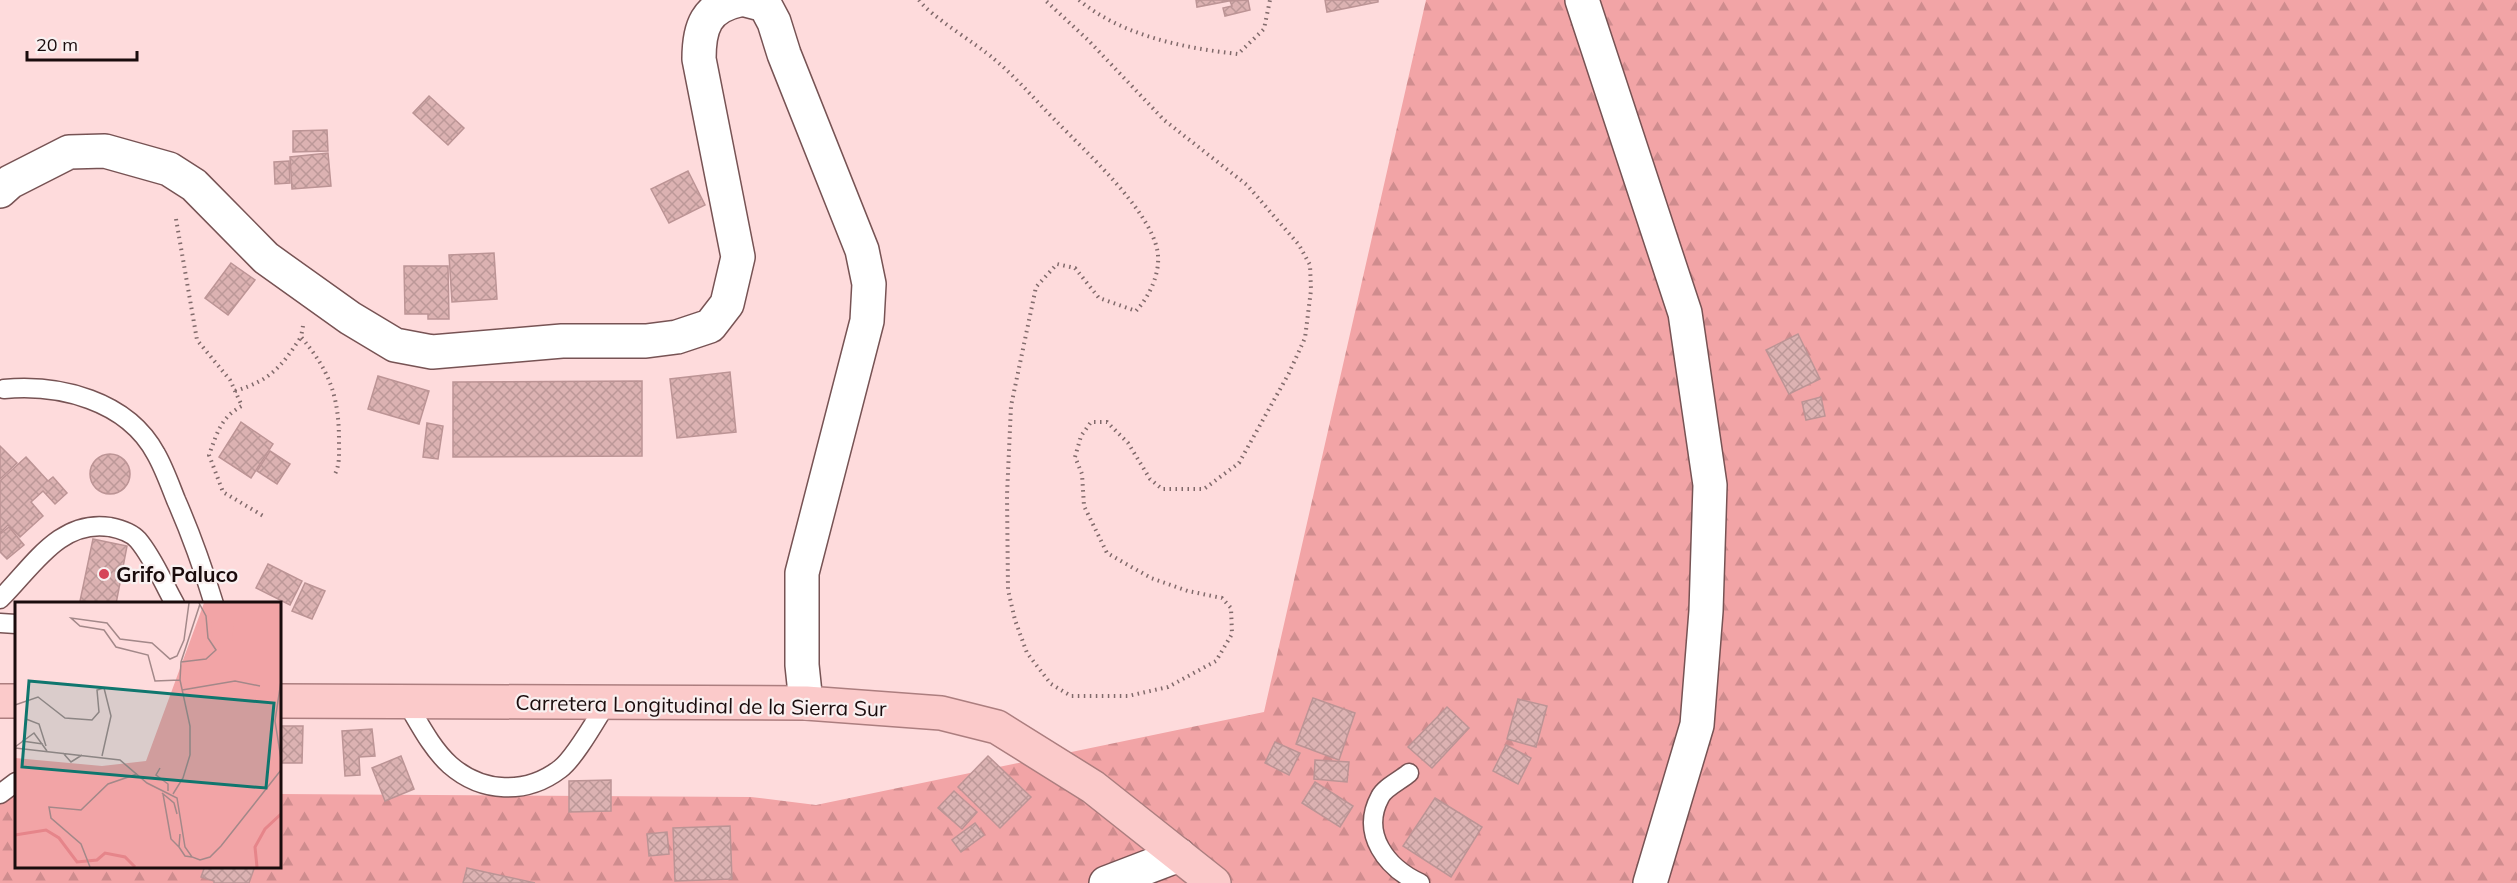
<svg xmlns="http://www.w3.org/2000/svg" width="2517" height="883" viewBox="0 0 2517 883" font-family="Mulish,sans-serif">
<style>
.forest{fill:url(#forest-firs)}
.building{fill:url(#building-cross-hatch);stroke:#bc9495;stroke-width:1.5}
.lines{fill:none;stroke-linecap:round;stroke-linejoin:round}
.service-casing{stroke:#775354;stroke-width:21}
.minor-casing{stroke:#775354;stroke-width:36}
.tertiary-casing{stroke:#775354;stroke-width:36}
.trunk-casing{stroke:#ac7e7f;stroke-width:36}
.path{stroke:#816a6b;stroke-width:4;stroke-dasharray:1.5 4.5;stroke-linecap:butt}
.service{stroke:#fff;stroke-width:18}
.minor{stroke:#fff;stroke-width:33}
.tertiary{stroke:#fff;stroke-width:33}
.trunk{stroke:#fbcaca;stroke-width:33}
.poi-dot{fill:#d64558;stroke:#f9f0f0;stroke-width:2}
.labels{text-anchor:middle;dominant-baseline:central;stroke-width:4.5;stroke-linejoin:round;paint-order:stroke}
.poi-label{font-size:21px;font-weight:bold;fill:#1a0c0d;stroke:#f9f0f0;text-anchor:start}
.street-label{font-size:21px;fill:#1a0c0d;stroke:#f9f0f0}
.inset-river{fill:none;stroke:#e6858a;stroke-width:3}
.inset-road{fill:none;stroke:#a38889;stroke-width:1.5}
.view{fill:#0f766e;fill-opacity:0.15;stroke:#0f766e;stroke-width:3}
.inset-edge{fill:none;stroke:#1a0c0d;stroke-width:3}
</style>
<defs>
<pattern id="forest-firs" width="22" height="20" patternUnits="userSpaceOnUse" patternTransform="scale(1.5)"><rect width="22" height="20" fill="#f2a4a6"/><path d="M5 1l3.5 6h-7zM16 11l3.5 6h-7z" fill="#cf8c8e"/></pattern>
<pattern id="building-cross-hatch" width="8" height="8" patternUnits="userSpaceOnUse" patternTransform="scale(1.5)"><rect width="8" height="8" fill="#dcb2b2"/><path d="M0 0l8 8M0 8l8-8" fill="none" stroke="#bc9898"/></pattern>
</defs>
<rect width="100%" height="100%" fill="#fedbdc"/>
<path class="forest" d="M1426,0H2517V883H0V794H16V866H279V794L751,797L816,805L1264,712Z"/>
<g class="building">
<path d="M1196,0H1234L1197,7Z"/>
<path d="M1248,0L1250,10L1225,16L1223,8L1232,6L1230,1Z"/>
<path d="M1325,0H1378V2L1327,12Z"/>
<path d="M429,96L464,128L448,145L413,113Z"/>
<path d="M327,130L328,151L293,152V131Z"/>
<path d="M328,153L331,186L292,189L290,157Z"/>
<path d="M289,161L290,183L275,184L274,162Z"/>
<path d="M688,171L705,205L669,223L651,189Z"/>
<path d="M494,253L497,299L452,302L449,255Z"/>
<path d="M231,263L255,280L228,315L205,298Z"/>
<path d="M404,266H448L449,319H428V314H405Z"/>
<path d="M1798,334L1820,379L1789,394L1766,350Z"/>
<path d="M730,372L736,432L677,438L670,379Z"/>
<path d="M378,376L429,391L419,424L368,409Z"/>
<path d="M642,381V456L453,457V382Z"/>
<path d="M1821,397L1825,416L1806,420L1802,402Z"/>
<path d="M241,422L273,444L251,478L219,457Z"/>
<path d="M427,423L443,426L438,459L423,457Z"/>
<path d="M0,446L17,463L0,479Z"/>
<path d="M270,451L290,464L277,484L257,471Z"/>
<circle cx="110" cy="474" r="20"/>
<path d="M26,457L48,481L53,477L67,493L55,504L43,491L31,502L43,516L20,537L8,525L0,533V481Z"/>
<path d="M9,527L24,545L7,559L0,552V534Z"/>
<path d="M93,539L127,546L116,604L80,601Z"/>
<path d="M268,564L302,581L290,605L256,588Z"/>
<path d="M305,583L325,591L312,619L292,611Z"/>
<path d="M1313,698L1355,713L1339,760L1296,744Z"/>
<path d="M1518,699L1547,706L1536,747L1507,739Z"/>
<path d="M1447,707L1469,728L1432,768L1408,747Z"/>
<path d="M279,726H303L302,763H279Z"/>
<path d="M372,729L375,756L359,757L360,775L345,776L342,731Z"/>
<path d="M1275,742L1300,753L1289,775L1265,763Z"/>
<path d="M1506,745L1531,758L1518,784L1493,771Z"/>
<path d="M401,756L414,789L385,801L372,768Z"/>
<path d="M988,756L1031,797L1000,828L958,787Z"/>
<path d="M1315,760L1349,762L1347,782L1314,779Z"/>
<path d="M611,780V811L569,812V781Z"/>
<path d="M1315,782L1353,806L1340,827L1302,803Z"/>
<path d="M954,791L977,812L962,829L938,808Z"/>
<path d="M1435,798L1482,827L1451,877L1403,846Z"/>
<path d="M975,823L984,835L961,852L952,840Z"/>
<path d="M730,826L732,879L675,881L673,828Z"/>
<path d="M667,832L669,854L649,856L647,834Z"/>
<path d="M205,866H255L249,883H214V881L201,877Z"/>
<path d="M467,868L535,883H463Z"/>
</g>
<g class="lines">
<defs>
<g id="service">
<path d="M4,389C59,384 127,400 156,454C164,468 170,485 176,500C191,534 203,568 214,604"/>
<path d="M0,599C32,568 59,519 110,527C120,529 131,532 138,540C154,559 163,583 175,604"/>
<path d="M0,623L16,624"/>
<path d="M405,700C418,721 431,748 450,765C482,793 526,795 560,769C575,758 597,718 608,701"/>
<path d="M1409,773C1401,780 1384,788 1380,797C1360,834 1387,868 1420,883"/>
<path d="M0,794L16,782"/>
</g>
<g id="minor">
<path d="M746,0L765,5L774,22L784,54L862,250L869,284L867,321L802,573V665L806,703"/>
<path d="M1582,0L1685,313L1710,485L1706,611L1697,725L1650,883"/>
<path d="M0,191L10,182L69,152L105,151L169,169L194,185L266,258L350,318L395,345L432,352L562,341H646L677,337L710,326L727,304L738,257L699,59C699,27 706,7 739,0"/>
</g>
<path id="tertiary" d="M1106,883L1179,855"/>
<g id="trunk">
<path d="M0,701H16"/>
<path d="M279,701L806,703L941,713L997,727L1093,787L1214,883"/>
</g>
</defs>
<use href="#service" class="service-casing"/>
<use href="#minor" class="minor-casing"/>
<use href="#tertiary" class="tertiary-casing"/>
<use href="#trunk" class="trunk-casing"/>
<g class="path">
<path d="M919,0C930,16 977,44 994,59C1017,78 1035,100 1056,121C1085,151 1148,208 1157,249C1162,270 1150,296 1136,311L1099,298L1075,268L1057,264L1036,287L1011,406L1007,495L1008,590L1015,620L1027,653L1051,684L1071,696H1128L1168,687L1216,661L1232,634L1231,608L1222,598L1188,591L1151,578L1107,553L1084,506L1082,474L1075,457L1081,436L1091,422H1107L1128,443L1150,479L1162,489H1204L1239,463L1289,373L1305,338L1311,290L1310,265L1299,245L1247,185L1164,120L1088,40L1045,0"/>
<path d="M1079,0C1122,36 1184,48 1238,54L1264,29L1270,0"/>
<path d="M176,219L197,340L230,380L242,406C221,417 217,433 209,455L223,492L265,517"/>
<path d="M303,326L301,337C330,371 339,397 339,441C339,453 340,464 335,474"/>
<path d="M235,391C271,380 281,367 301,337"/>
</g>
<use href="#service" class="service"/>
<use href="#minor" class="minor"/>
<use href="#tertiary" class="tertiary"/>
<use href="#trunk" class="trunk"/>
</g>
<circle class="poi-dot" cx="104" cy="574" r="6"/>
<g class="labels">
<g class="poi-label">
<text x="116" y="574">Grifo Paluco</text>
</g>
<g class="street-label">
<text transform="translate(701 705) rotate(1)">Carretera Longitudinal de la Sierra Sur</text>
</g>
</g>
<g transform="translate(15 602)">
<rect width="266" height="266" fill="#fedbdc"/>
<path d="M189,1H265V265H0V156L87,164L131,159Z" fill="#f2a4a6"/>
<path d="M197,20H219L217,39H196Z" fill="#f2a4a6"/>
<path class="inset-river" d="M0,233L31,228L44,236L62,260L82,258L90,251L110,255L120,265M242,265L240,245L250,227L266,212"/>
<path class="inset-road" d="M166,60L191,57L201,48L193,36L191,14L184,1M165,78L140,79L133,53L101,45L89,28L65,24L56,16L92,21L105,37L137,41L155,57L162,54L169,38L174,1M266,79L260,119L266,157M167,88L220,79L245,84M0,103L23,95L50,116L77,118L84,110L82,88L89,86L96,114L87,154M11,117L24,122L31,144M7,139L28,142M0,145L19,131L32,149M0,146L105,158L132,181L162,196L170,245L177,255L185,258L195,255L206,244L266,168M48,151L56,160L67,153M145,166L141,173L153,182V189M147,191L159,201L162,212M148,192L156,237L164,245M158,192L168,176L175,153V124L165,78L166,60L185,2M165,232L164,245L170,254L177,255M75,265L66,242L36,216L34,205L66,208L93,182L122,172"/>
<path class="view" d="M14,79L259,101L251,186L7,165Z"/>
<rect width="266" height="266" class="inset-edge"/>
</g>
<path d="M27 51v9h110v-9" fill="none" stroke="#1a0c0d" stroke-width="3"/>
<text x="36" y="51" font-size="18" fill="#1a0c0d" stroke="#f9f0f0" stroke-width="4.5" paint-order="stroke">20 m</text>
</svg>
